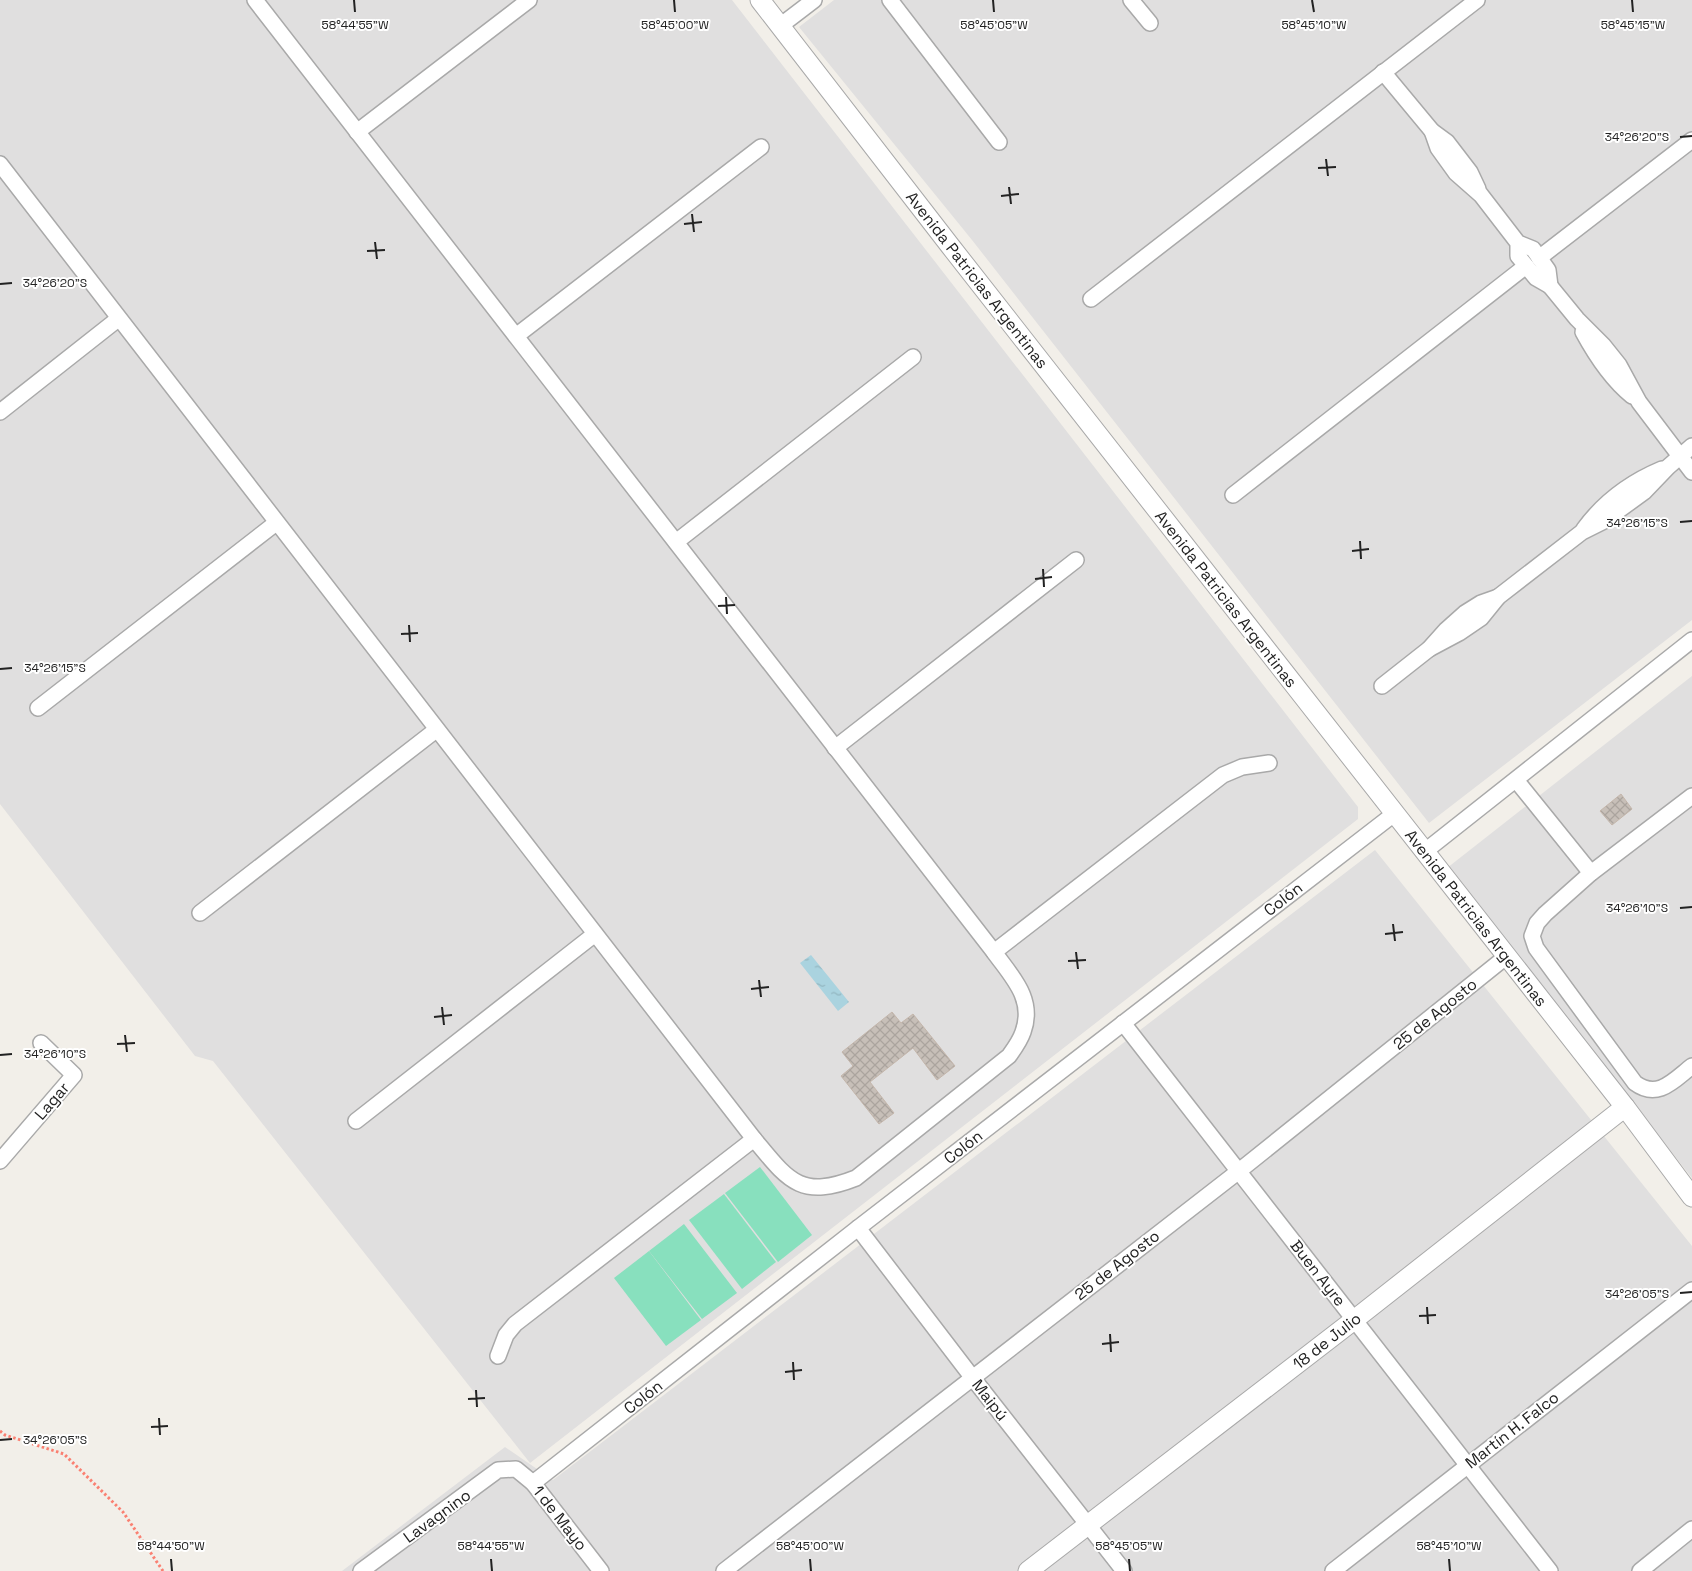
<svg xmlns="http://www.w3.org/2000/svg" width="1692" height="1571" viewBox="0 0 1692 1571" font-family="'Space Grotesk',sans-serif">
<style>
.residential{fill:#e0dfdf}
.pitch{fill:#88e0be}
.water{fill:url(#water-ripples)}
.building{fill:url(#building-cross-hatch);stroke:#c4b6ab}
.lines{fill:none;stroke-linecap:round;stroke-linejoin:round}
.minor-casing{stroke:#a9a9a9;stroke-width:18}
.tertiary-casing{stroke:#a9a9a9;stroke-width:21}
.path{stroke:#fa8072;stroke-width:3;stroke-dasharray:2.5 2.5;stroke-linecap:butt}
.minor{stroke:#fff;stroke-width:15}
.tertiary{stroke:#fff;stroke-width:19}
.ticks{fill:none;stroke:#222;stroke-width:2}
.labels{text-anchor:middle;dominant-baseline:central;stroke-width:4;stroke-linejoin:round;paint-order:stroke}
.street-label{font-size:16px;fill:#222;stroke:#fff}
.ticks-label{font-size:12px;text-anchor:middle;fill:#222;stroke:#fff;stroke-width:4;stroke-linejoin:round;paint-order:stroke}
</style>
<defs>
<pattern id="water-ripples" width="26" height="14" patternUnits="userSpaceOnUse" patternTransform="scale(1.25)"><rect width="26" height="14" fill="#aad3df"/><path d="M2 4q2-2 4 0t4 0M15 11q2-2 4 0t4 0" fill="none" stroke="#92b5bf"/></pattern>
<pattern id="building-cross-hatch" width="8" height="8" patternUnits="userSpaceOnUse" patternTransform="scale(1.25)"><rect width="8" height="8" fill="#c7bfb8"/><path d="M0 0l8 8M0 8l8-8" fill="none" stroke="#aba49e"/></pattern>
</defs>
<rect width="100%" height="100%" fill="#f2efe9"/>
<g class="residential">
<path d="M0,0H732L1358,807V819L530,1463L213,1061L195,1056L0,804Z"/>
<path d="M834,0H1692V620L1429,823L972,240L799,27Z"/>
<path d="M1692,676V1178L1447,868Z"/>
<path d="M1375,850L1692,1246V1571H342L505,1447L553,1480Z"/>
</g>
<g class="pitch">
<path d="M760,1167L812,1235L778,1262L725,1193Z"/>
<path d="M724,1194L776,1262L742,1289L689,1220Z"/>
<path d="M684,1224L737,1293L702,1319L649,1251Z"/>
<path d="M649,1251L701,1320L666,1346L614,1278Z"/>
</g>
<path class="water" d="M811,955L849,1002L838,1011L800,963Z"/>
<g class="building">
<path d="M1621,794L1632,809L1612,825L1600,811Z"/>
<path d="M892,1012L901,1023L913,1014L955,1066L937,1080L913,1048L870,1082L894,1113L879,1124L841,1076L853,1066L842,1052Z"/>
</g>
<g class="lines">
<defs>
<g id="minor">
<path d="M890,0L999,142"/>
<path d="M1131,0L1150,23"/>
<path d="M780,26L814,0"/>
<path d="M1383,72L1432,131L1447,142L1470,172L1478,189"/>
<path d="M1432,131L1438,148L1456,173L1481,195L1518,243L1533,249L1548,270L1550,286L1536,278L1518,256V243"/>
<path d="M357,132L529,0"/>
<path d="M0,164L754,1139C788,1180 800,1200 856,1178L1009,1056C1014,1049 1020,1041 1023,1032C1035,999 1012,977 994,952L255,0"/>
<path d="M1539,258L1692,140"/>
<path d="M1550,286L1577,319L1603,345L1619,365L1639,402L1692,472"/>
<path d="M1091,299L1477,0"/>
<path d="M1583,332C1596,356 1611,379 1632,396"/>
<path d="M516,336L761,147"/>
<path d="M0,412L118,319"/>
<path d="M1233,495L1526,266"/>
<path d="M1584,529C1603,503 1631,482 1662,469"/>
<path d="M676,542L913,357"/>
<path d="M1429,649L1459,633L1481,618L1498,597L1582,532L1604,521L1644,492L1668,467L1692,446"/>
<path d="M1382,686L1429,649L1446,630L1465,613L1481,603L1498,597"/>
<path d="M38,708L276,523"/>
<path d="M835,748L1076,560"/>
<path d="M1516,780L1591,873"/>
<path d="M1692,796L1591,873L1545,914L1537,923L1532,936L1536,948L1635,1083C1658,1100 1674,1080 1692,1066"/>
<path d="M1424,852L1692,640"/>
<path d="M200,913L436,730"/>
<path d="M994,952L1223,775L1242,767L1269,763"/>
<path d="M1123,1023L1550,1571"/>
<path d="M356,1121L595,934"/>
<path d="M0,1161L74,1075L41,1043"/>
<path d="M858,1228L972,1377L1124,1571"/>
<path d="M498,1356L506,1335L515,1324L754,1139"/>
<path d="M533,1483L858,1228L1394,814"/>
<path d="M361,1571L498,1470L516,1469L533,1483L601,1571"/>
<path d="M724,1571L1239,1171L1507,956"/>
<path d="M1333,1571L1692,1290"/>
<path d="M1640,1571L1692,1529"/>
</g>
<g id="tertiary">
<path d="M760,0L951,247L1625,1107L1692,1197"/>
<path d="M1028,1571L1354,1320L1625,1107"/>
</g>
</defs>
<use href="#minor" class="minor-casing"/>
<use href="#tertiary" class="tertiary-casing"/>
<path class="path" d="M0,1431L5,1435L64,1454L123,1512L163,1571"/>
<use href="#minor" class="minor"/>
<use href="#tertiary" class="tertiary"/>
</g>
<path class="ticks" d="M354,0L355,12M674,0L675,12M993,0L994,12M1312,0L1314,12M1632,0L1633,12M1680,137L1692,136M1326,159L1328,176M1318,168L1336,167M1009,187L1011,204M1001,196L1019,194M692,214L694,232M684,224L702,222M375,242L377,259M367,251L385,250M0,284L12,283M1680,522L1692,521M1360,541L1361,559M1352,551L1369,549M1043,569L1044,587M1035,579L1052,577M726,597L727,614M718,606L735,605M409,625L410,642M401,634L418,633M0,669L12,668M1680,908L1692,907M1393,924L1395,941M1385,934L1403,932M1076,952L1078,969M1068,961L1086,960M759,980L761,997M751,989L769,987M442,1007L444,1025M434,1017L452,1015M125,1035L127,1052M117,1044L135,1043M0,1055L12,1054M1680,1293L1692,1292M1427,1307L1428,1324M1419,1316L1436,1315M1110,1334L1111,1352M1102,1344L1119,1342M793,1362L794,1380M785,1372L802,1370M476,1390L477,1407M468,1399L485,1398M159,1418L160,1435M151,1427L168,1426M0,1440L12,1439M171,1559L172,1571M491,1559L492,1571M810,1559L811,1571M1129,1559L1130,1571M1449,1559L1450,1571"/>
<g class="labels">
<g class="street-label">
<text transform="translate(977 280) rotate(52)">Avenida Patricias Argentinas</text>
<text transform="translate(1226 599) rotate(52)">Avenida Patricias Argentinas</text>
<text transform="translate(1283 899) rotate(-38)">Colón</text>
<text transform="translate(1476 918) rotate(52)">Avenida Patricias Argentinas</text>
<text transform="translate(1435 1014) rotate(-39)">25 de Agosto</text>
<text transform="translate(52 1101) rotate(-49)">Lagar</text>
<text transform="translate(963 1147) rotate(-38)">Colón</text>
<text transform="translate(1117 1265) rotate(-38)">25 de Agosto</text>
<text transform="translate(1318 1273) rotate(52)">Buen Ayre</text>
<text transform="translate(1327 1341) rotate(-38)">18 de Julio</text>
<text transform="translate(643 1397) rotate(-38)">Colón</text>
<text transform="translate(990 1400) rotate(52)">Maipú</text>
<text transform="translate(1512 1430) rotate(-38)">Martín H. Falco</text>
<text transform="translate(437 1516) rotate(-36)">Lavagnino</text>
<text transform="translate(560 1518) rotate(52)">1 de Mayo</text>
</g>
</g>
<g class="ticks-label">
<text x="355" y="29">58°44'55"W</text>
<text x="675" y="29">58°45'00"W</text>
<text x="994" y="29">58°45'05"W</text>
<text x="1314" y="29">58°45'10"W</text>
<text x="1633" y="29">58°45'15"W</text>
<text x="1637" y="141">34°26'20"S</text>
<text x="55" y="287">34°26'20"S</text>
<text x="1637" y="527">34°26'15"S</text>
<text x="55" y="672">34°26'15"S</text>
<text x="1637" y="912">34°26'10"S</text>
<text x="55" y="1058">34°26'10"S</text>
<text x="1637" y="1298">34°26'05"S</text>
<text x="55" y="1444">34°26'05"S</text>
<text x="171" y="1550">58°44'50"W</text>
<text x="491" y="1550">58°44'55"W</text>
<text x="810" y="1550">58°45'00"W</text>
<text x="1129" y="1550">58°45'05"W</text>
<text x="1449" y="1550">58°45'10"W</text>
</g>
</svg>
